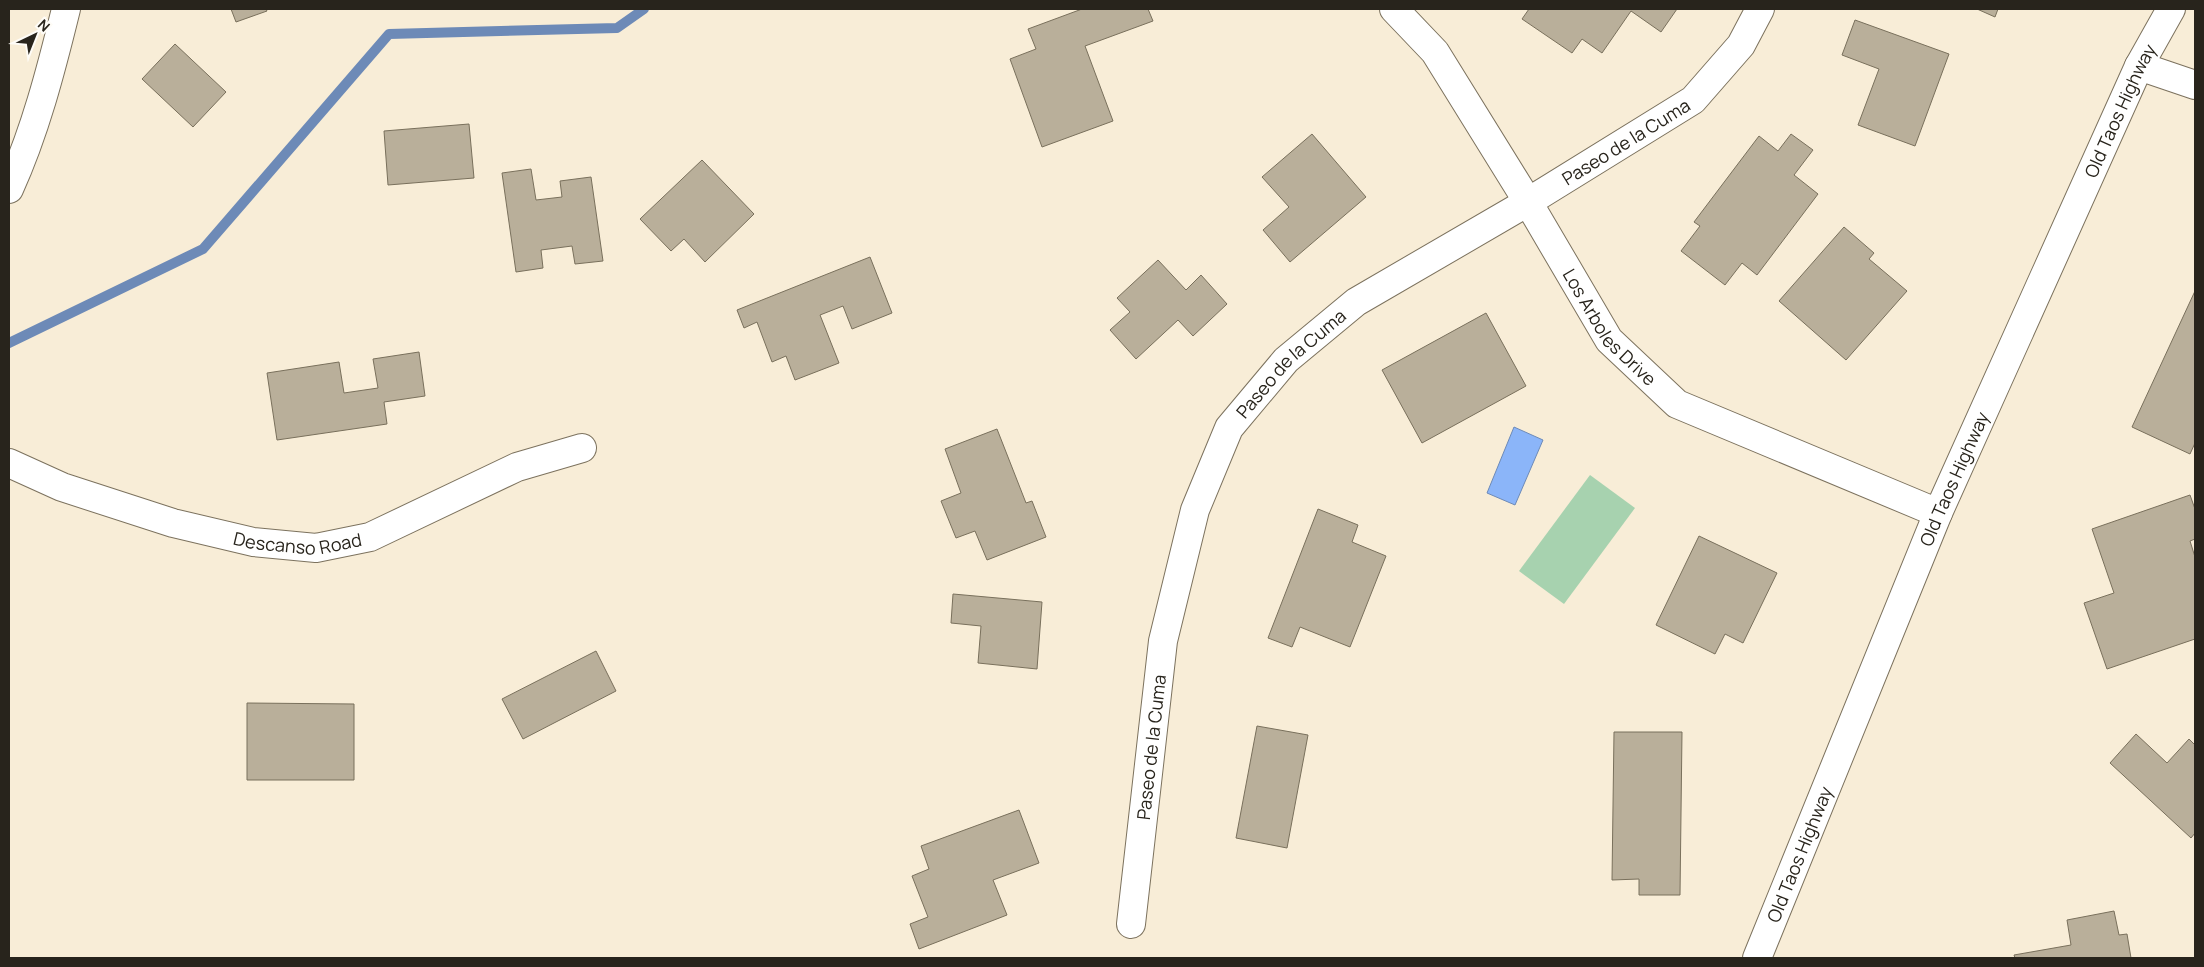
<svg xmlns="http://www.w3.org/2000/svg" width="2204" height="967" viewBox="0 0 2204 967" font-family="Manrope,sans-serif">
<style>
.green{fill:#a7d2af}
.water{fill:#8bb5f9;stroke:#6d8ab7}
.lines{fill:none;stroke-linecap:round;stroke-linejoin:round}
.stream{stroke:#6d8ab7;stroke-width:10}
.building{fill:#b9af9a;stroke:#79705c}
.minor-casing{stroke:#7c725e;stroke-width:30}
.minor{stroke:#fff;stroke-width:28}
.labels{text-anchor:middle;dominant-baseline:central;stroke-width:4.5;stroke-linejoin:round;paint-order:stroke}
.street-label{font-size:18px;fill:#28241c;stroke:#fefcf7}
</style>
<rect width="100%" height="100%" fill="#f8edd7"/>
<path class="green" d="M1590,475L1635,508L1564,604L1519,571Z"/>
<path class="water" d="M1514,427L1543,440L1515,505L1487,493Z"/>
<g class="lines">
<path class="stream" d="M9,343L203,249L389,34L617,28L644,9"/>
</g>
<g class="building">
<path d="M231,9H266L267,11L236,22Z"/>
<path d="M1082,9H1148L1153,21L1085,46L1113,121L1042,147L1010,59L1036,49L1028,29Z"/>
<path d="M1529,9H1677L1661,32L1631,11L1602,53L1582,39L1572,53L1522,19Z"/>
<path d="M1977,9H1998L1995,17Z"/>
<path d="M1855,20L1949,54L1915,146L1858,125L1879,69L1842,55Z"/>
<path d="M175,44L226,92L193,127L142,79Z"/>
<path d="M469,124L474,178L388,185L384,131Z"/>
<path d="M1312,134L1366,197L1290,262L1263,230L1289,207L1262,177Z"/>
<path d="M1791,134L1813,150L1794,175L1818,194L1757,275L1742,263L1725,285L1681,251L1700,226L1694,222L1759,136L1778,151Z"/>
<path d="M702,160L754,214L705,262L684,239L671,251L640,219Z"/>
<path d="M531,169L536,200L562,197L560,181L591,177L603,261L575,264L572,246L541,250L543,268L516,272L502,173Z"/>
<path d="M1844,227L1874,253L1869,259L1907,291L1846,360L1779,301Z"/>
<path d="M870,257L892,313L852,329L843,306L820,315L839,363L795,380L786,356L772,362L757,322L744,328L737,310Z"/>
<path d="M1158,260L1186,290L1201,275L1227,304L1193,336L1178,320L1136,359L1110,330L1130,312L1117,298Z"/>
<path d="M2195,291V443L2190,454L2132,427Z"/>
<path d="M1486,313L1526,386L1422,443L1382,370Z"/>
<path d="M419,352L425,396L384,402L387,424L277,440L267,373L339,362L344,393L378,388L373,359Z"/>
<path d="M997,429L1026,503L1032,501L1046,537L987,560L975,531L956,538L941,501L961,493L945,449Z"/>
<path d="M2190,495L2195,509V539L2190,541L2195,557V639L2107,669L2084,603L2114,593L2092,529Z"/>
<path d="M1318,509L1358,525L1352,542L1386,556L1350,647L1300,627L1292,647L1268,638Z"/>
<path d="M1699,536L1777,573L1743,643L1725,634L1715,654L1656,625Z"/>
<path d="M953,594L1042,602L1037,669L978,663L981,626L951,623Z"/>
<path d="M596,651L616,691L523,739L502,699Z"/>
<path d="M247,703L354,704V780H247Z"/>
<path d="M1257,726L1308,735L1287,848L1236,838Z"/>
<path d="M1614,732H1682L1680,895H1639V879L1612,880Z"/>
<path d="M2136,734L2167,763L2189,739L2195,745V833L2191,838L2110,763Z"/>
<path d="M1019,810L1039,863L993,880L1007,915L919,949L910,924L928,917L912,876L929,869L921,846Z"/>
<path d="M2114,911L2119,935L2127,934L2131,958H2015L2014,955L2071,945L2067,920Z"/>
</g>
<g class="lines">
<defs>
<g id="minor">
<path id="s1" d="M1394,9L1435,52L1528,202L1609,340L1677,404L1938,513"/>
<path d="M2139,66L2195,85"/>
<path d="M9,189C35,132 51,70 66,9"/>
<path id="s2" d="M9,463L62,487L173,523L253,542L316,548L370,537L517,467L582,448"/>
<path id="s3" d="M1131,924L1163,641L1195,510L1229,428L1286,360L1356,302L1528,202L1693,100L1741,45L1760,9"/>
<path id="s4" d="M1757,958L1938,513L2139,66L2171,9"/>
</g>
</defs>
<use href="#minor" class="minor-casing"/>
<use href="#minor" class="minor"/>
</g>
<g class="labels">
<g class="street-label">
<text stroke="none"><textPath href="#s4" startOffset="922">Old Taos Highway</textPath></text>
<text stroke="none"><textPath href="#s3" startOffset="1002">Paseo de la Cuma</textPath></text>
<text stroke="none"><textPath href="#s1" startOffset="386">Los Arboles Drive</textPath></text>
<text stroke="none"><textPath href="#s3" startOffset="598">Paseo de la Cuma</textPath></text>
<text stroke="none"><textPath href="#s4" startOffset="518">Old Taos Highway</textPath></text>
<text stroke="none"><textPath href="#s2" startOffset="302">Descanso Road</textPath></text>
<text stroke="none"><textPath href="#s3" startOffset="178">Paseo de la Cuma</textPath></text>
<text stroke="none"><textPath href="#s4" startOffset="112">Old Taos Highway</textPath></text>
</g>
</g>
<rect width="2204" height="967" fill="none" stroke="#28241c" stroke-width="20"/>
<g transform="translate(35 35) rotate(43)" stroke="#fefcf7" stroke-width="4" paint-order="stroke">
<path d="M0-4L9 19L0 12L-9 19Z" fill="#28241c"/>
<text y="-8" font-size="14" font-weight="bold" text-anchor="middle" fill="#28241c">N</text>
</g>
</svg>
